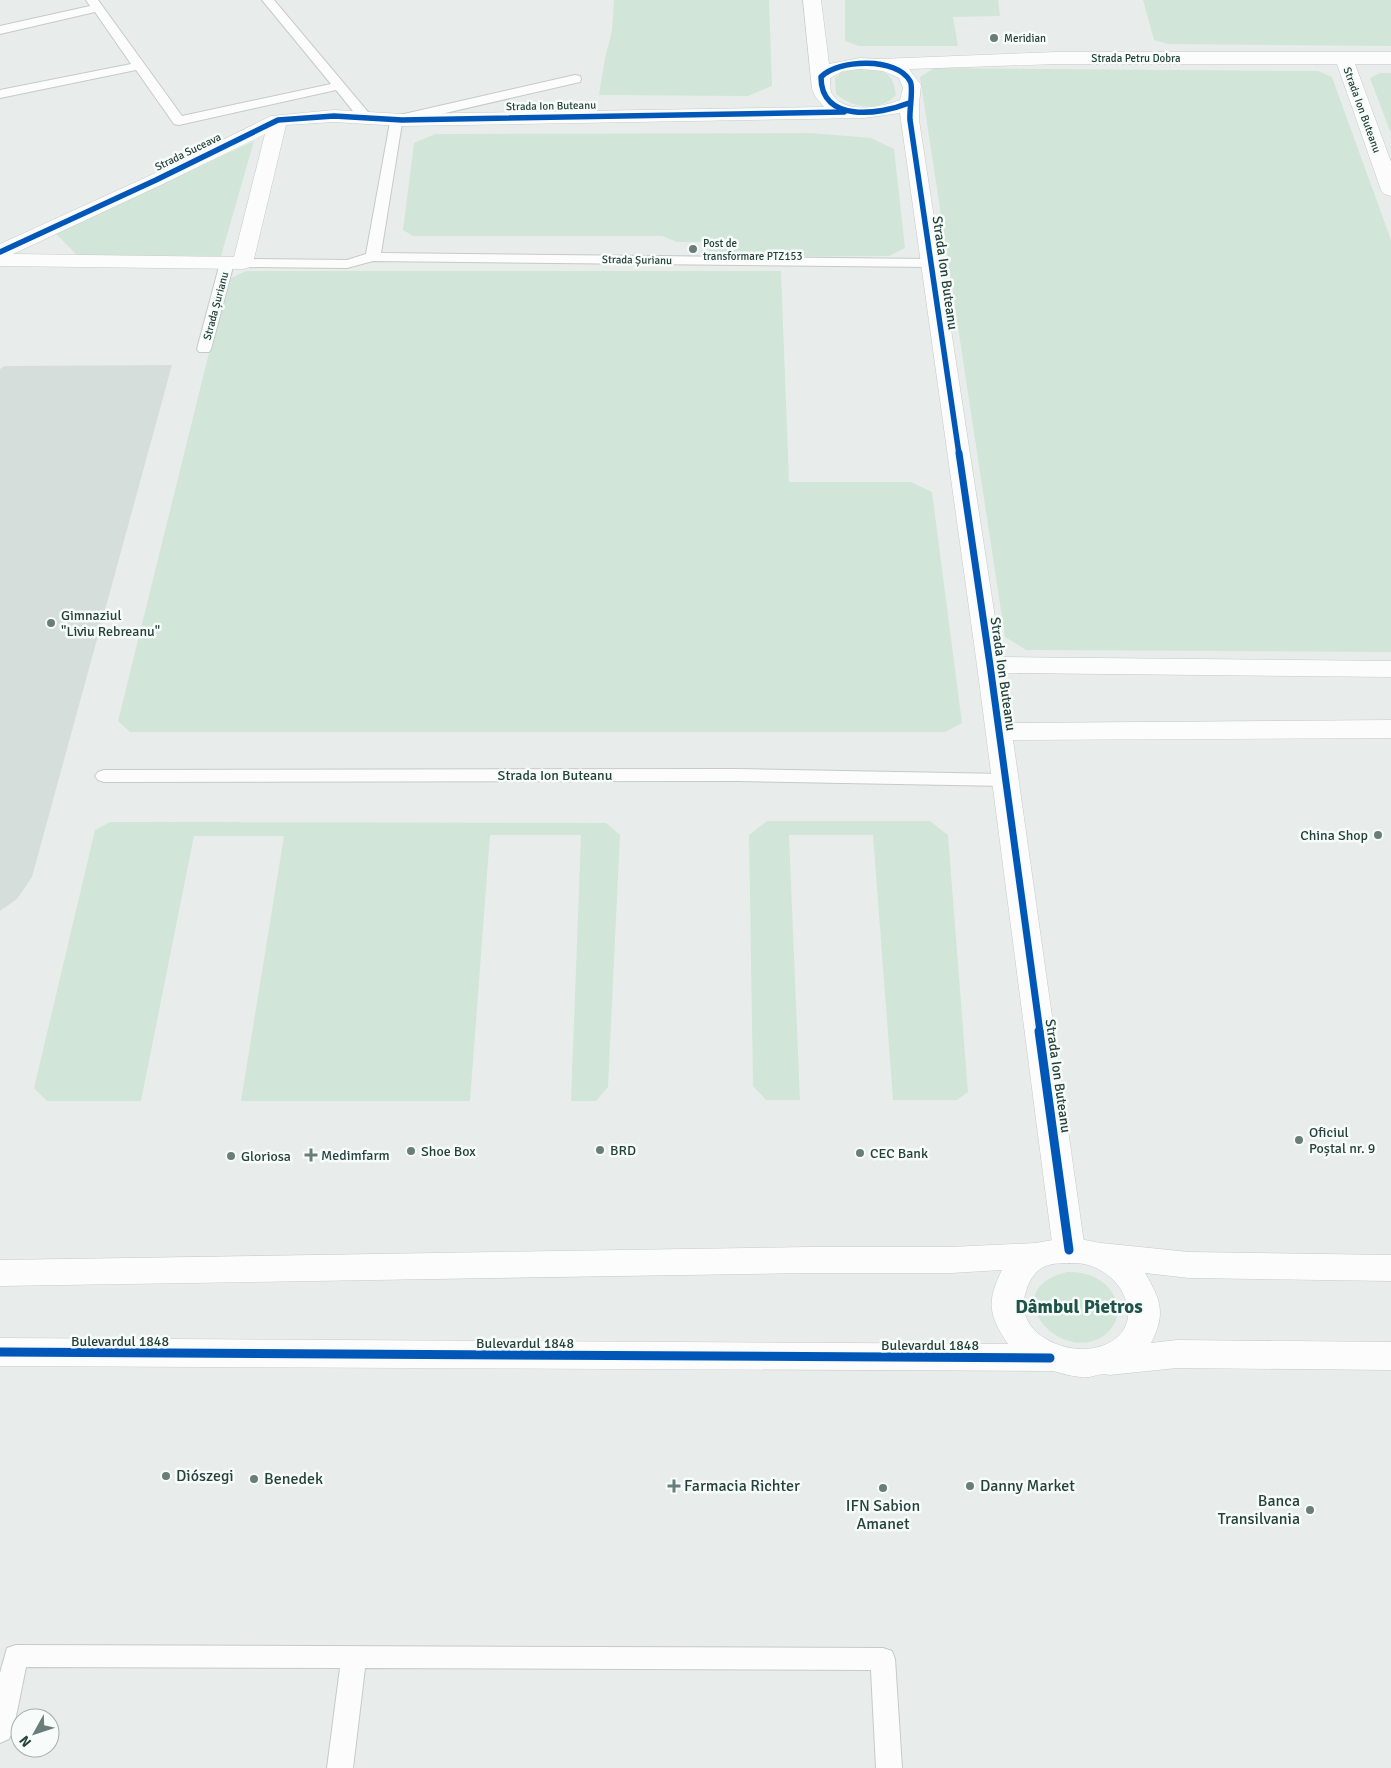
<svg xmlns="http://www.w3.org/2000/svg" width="1391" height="1768" viewBox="0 0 1391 1768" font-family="Signika,sans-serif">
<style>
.built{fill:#d6dedb}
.green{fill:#d1e6d8}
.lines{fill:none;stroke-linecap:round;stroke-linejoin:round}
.service-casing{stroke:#c5cac8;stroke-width:2}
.minor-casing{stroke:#c5cac8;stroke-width:1}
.tertiary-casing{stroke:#c5cac8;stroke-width:1}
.service{fill:#fcfcfc;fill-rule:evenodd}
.minor{fill:#fcfcfc;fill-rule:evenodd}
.tertiary{fill:#fcfcfc;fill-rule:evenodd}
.cycleway-far2-casing{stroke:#f7fbf9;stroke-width:8}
.cycleway-far1-casing{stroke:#f7fbf9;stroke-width:10}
.cycleway-casing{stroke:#f7fbf9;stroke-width:12}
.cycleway-far2{stroke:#0057b8;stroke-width:5.5}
.cycleway-far1{stroke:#0057b8;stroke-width:7}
.cycleway{stroke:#0057b8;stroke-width:9}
.poi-dot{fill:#697e78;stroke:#f7fbf9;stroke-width:2}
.labels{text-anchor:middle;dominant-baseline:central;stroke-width:5;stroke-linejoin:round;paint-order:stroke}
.far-poi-label{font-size:11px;fill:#24423a;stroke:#f7fbf9;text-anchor:start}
.far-street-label{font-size:11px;fill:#24423a;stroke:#f7fbf9}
.street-label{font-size:14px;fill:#24423a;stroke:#f7fbf9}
.poi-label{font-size:14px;fill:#24423a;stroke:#f7fbf9;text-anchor:start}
.near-poi-label{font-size:16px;fill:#24423a;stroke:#f7fbf9;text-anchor:start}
.district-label{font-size:19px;font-weight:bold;fill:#1f5548;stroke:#f7fbf9}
</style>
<rect width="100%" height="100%" fill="#e8edeb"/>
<path class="built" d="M172,365L32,877L17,899L0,911V369L5,366Z"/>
<g class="green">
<path d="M614,0H769L772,86L748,96L599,95L605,58L612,31Z"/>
<path d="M845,0H998L1000,16L953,17L958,46H859L845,41Z"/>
<path d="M1143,0H1391V46L1168,44L1154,40Z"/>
<path d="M864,68C885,71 893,72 896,95C879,113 853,108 836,94L835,78L842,72Z"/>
<path d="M934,68L1318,71L1332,77L1391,240V652L1026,650L1005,637L920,77Z"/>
<path d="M1380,73H1391V134L1370,78Z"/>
<path d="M811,133L871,138L894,149L905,248L889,256L709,257V242H677L662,236H413L403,230L414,143L435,134Z"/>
<path d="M254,141L221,256L77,255L55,233Z"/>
<path d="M246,271H781L789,482H911L932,492L962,723L945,732H130L118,721L227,280Z"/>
<path d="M767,821H930L948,835L968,1092L957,1100H893L873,835H789L800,1100H766L753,1086L749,835Z"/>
<path d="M110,822L606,823L620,835L608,1087L596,1101H571L581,835H490L470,1101H241L284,836H194L141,1101H47L34,1088L95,830Z"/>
<path d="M1067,1272C1077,1272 1087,1273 1096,1278C1116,1288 1126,1313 1109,1331C1068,1373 989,1291 1067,1272Z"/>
</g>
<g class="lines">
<defs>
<g id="service">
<path d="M86,0H98L182,116L331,84L262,0H274L373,118L371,121H361L336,90L179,125L174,124L136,70L0,98V90L131,64L95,12L0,34V26L90,6Z"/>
<path d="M575,75L580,76L581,79L580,82L402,123L381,253L930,259L935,260L937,263L935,266L930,267L373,261L347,268L243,267L238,266L236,263L238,260L243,259L347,260L366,254L391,117Z"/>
<path d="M227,259L232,260L234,263L211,349L209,352H199L197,349L220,263L222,260Z"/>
<path d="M736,769L1005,774L1011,776L1014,780L1011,784L1005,786L736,781L104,782L98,780L95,776L98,772L104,770Z"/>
<path d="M16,1645L883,1648L892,1651L895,1659L902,1768H876L871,1670L365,1668L353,1768H327L340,1668L26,1667L13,1731L9,1739L0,1743V1673L7,1648Z"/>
</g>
<path id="minor" d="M803,0H821L829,64L860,58L880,59L1057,52H1391V64H1355L1391,162V196L1384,194L1381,190L1337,64H1057L909,69L921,85L919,104V120L1001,657L1391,661V677L1004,673L1011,723L1391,720V738L1013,740L1085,1250L1080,1259L1069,1263L1058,1259L1053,1250L977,665L900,113L864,118L402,126L334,122L286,125L253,263L250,267L243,269L0,266V244L149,176L271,116L334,110L402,114L824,107L815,96L812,89ZM860,69L883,71L899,78L903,88L900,100C882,107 845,115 832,94C830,90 830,83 830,78L843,71ZM265,134L234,257L13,254L163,184Z"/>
<path id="tertiary" d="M1069,1237L1101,1243L1189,1252L1391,1255V1281L1189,1278L1145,1273C1161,1300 1166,1314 1151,1343L1177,1340L1391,1342V1370L1177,1368L1109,1375C1102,1372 1096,1376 1089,1377C1077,1378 1064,1374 1053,1371L0,1366V1338L1008,1344C989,1316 986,1302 1002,1270L951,1273H810L0,1286V1260L810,1247H951L1036,1243ZM1069,1263C1075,1263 1082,1263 1088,1265C1132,1278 1148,1337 1094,1348C1071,1353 1035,1341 1026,1317C1021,1307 1024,1298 1027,1288C1030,1279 1037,1269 1046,1266C1053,1263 1062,1263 1069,1263Z"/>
</defs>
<use href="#service" class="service-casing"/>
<use href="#minor" class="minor-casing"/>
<use href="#tertiary" class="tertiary-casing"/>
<use href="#service" class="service"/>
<use href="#minor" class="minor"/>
<use href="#tertiary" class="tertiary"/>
<defs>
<g id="cycleway-far2">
<path d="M909,103C879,115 821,123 821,77C838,59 897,57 910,81C914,87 909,110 910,120L959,454"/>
<path d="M0,252L156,180L278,120L334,116L402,120L844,112"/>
</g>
<path id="cycleway-far1" d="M959,453L990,665L1040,1032"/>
<g id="cycleway">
<path d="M1039,1031L1069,1250"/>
<path d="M0,1352L1050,1358"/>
</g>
</defs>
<use href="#cycleway-far2" class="cycleway-far2-casing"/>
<use href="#cycleway-far1" class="cycleway-far1-casing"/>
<use href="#cycleway" class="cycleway-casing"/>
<use href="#cycleway-far2" class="cycleway-far2"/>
<use href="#cycleway-far1" class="cycleway-far1"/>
<use href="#cycleway" class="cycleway"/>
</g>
<g class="poi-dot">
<circle cx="994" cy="38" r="5"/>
<circle cx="693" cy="249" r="5"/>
<circle cx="51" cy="623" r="5"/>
<circle cx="1378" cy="835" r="5"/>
<circle cx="1299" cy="1140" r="5"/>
<circle cx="600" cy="1150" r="5"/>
<circle cx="411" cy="1151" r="5"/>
<circle cx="860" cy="1153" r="5"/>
<path d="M308.5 1147.5h5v5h5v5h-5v5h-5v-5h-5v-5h5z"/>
<circle cx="231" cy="1156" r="5"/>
<circle cx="166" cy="1476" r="5"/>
<circle cx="254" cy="1479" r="5"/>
<path d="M671.5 1478.5h5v5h5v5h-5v5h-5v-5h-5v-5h5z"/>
<circle cx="970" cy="1486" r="5"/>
<circle cx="883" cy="1488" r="5"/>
<circle cx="1310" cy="1510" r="5"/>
</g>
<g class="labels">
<g class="far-poi-label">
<text x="1004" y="38">Meridian</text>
<text x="703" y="243">Post de<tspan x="703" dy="13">transformare PTZ153</tspan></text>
</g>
<g class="far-street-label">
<text x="1136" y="58">Strada Petru Dobra</text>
<text transform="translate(551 106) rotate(-1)">Strada Ion Buteanu</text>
<text transform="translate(1362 110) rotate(70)">Strada Ion Buteanu</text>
<text transform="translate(188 152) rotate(-26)">Strada Suceava</text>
<text transform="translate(637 260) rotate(1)">Strada Șurianu</text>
<text transform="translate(216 306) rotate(-75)">Strada Șurianu</text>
</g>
<g class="street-label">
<text transform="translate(945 273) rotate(82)">Strada Ion Buteanu</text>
<text transform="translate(1003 674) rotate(82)">Strada Ion Buteanu</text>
<text x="555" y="775">Strada Ion Buteanu</text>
<text transform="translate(1058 1076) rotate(82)">Strada Ion Buteanu</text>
<text x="120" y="1341">Bulevardul 1848</text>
<text x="525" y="1343">Bulevardul 1848</text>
<text x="930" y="1345">Bulevardul 1848</text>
</g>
<g class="poi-label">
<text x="61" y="615">Gimnaziul<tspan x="61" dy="16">"Liviu Rebreanu"</tspan></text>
<text x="1368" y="835" text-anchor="end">China Shop</text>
<text x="1309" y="1132">Oficiul<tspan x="1309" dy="16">Poștal nr. 9</tspan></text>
<text x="610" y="1150">BRD</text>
<text x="421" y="1151">Shoe Box</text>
<text x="870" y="1153">CEC Bank</text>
<text x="321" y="1155">Medimfarm</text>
<text x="241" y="1156">Gloriosa</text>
</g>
<g class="near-poi-label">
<text x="176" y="1476">Diószegi</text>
<text x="264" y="1479">Benedek</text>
<text x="684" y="1486">Farmacia Richter</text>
<text x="980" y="1486">Danny Market</text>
<text x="1300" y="1501" text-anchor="end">Banca<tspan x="1300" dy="18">Transilvania</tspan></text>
<text x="883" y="1506" text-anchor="middle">IFN Sabion<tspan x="883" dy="18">Amanet</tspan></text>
</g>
<g class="district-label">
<text x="1079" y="1307">Dâmbul Pietros</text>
</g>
</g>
<g transform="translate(35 1733) rotate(230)"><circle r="24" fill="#f7fbf9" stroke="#a3b1ad"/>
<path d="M0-4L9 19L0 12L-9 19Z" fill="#697e78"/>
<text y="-8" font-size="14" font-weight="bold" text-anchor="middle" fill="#24423a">N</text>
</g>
</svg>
